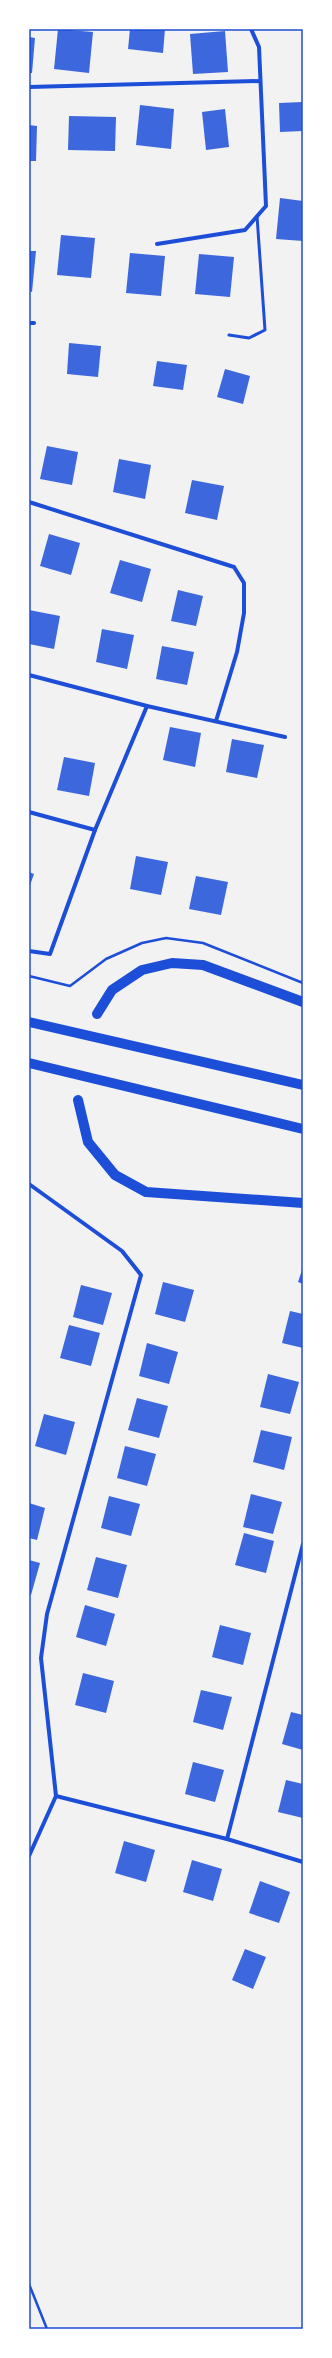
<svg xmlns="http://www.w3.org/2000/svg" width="332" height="2358" viewBox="0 0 332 2358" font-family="'DejaVu Sans',sans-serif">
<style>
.building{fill:#3d67dc}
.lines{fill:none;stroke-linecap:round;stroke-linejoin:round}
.path{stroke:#1d4ed8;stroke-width:2.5}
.service{stroke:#1d4ed8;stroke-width:3}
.minor{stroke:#1d4ed8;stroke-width:4}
.primary{stroke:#1d4ed8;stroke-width:10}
.neatline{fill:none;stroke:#1d4ed8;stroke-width:1.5}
</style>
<rect width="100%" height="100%" fill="#f2f2f2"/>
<g class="building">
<path d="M58,29L93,32L89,73L54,69Z"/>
<path d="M130,29H165L163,53L128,49Z"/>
<path d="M225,31L228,72L193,74L190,34Z"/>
<path d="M29,37L35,38L32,73H29Z"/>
<path d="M303,102V131L280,132L279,103Z"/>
<path d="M140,105L174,109L171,149L136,145Z"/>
<path d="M225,109L229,147L206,150L202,112Z"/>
<path d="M69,116L116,117L115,151L68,150Z"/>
<path d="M29,125L37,126L36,161H29Z"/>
<path d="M280,198L303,201V241L276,239Z"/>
<path d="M61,235L95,238L91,278L57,275Z"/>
<path d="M29,251H36L32,292L29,291Z"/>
<path d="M130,253L165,256L161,296L126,293Z"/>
<path d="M199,254L234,257L230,297L195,294Z"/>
<path d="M69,343L101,346L98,377L67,374Z"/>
<path d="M157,361L187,365L183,390L153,386Z"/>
<path d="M225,369L250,376L243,404L217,397Z"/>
<path d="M47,446L78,452L72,485L40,479Z"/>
<path d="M119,459L151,465L145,499L113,492Z"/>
<path d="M192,480L224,486L217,520L185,513Z"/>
<path d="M49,534L80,543L71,575L40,566Z"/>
<path d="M120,560L151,569L142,602L110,593Z"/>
<path d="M178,590L203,596L196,626L171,621Z"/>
<path d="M29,610L60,616L54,649L29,644Z"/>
<path d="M102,629L134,635L127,669L96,662Z"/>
<path d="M162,646L194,652L187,685L156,679Z"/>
<path d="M170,727L201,733L195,767L163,760Z"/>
<path d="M232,739L264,745L257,778L226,772Z"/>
<path d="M64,757L95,763L89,796L57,790Z"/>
<path d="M136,856L168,862L161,895L130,889Z"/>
<path d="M29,872L34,874L29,888Z"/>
<path d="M196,876L228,882L221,915L189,909Z"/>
<path d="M303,1267V1284L298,1282Z"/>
<path d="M163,1282L194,1290L185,1322L155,1314Z"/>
<path d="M81,1285L112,1293L103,1325L73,1317Z"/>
<path d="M290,1311L303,1314V1348L282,1343Z"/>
<path d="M69,1325L100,1333L91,1366L60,1358Z"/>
<path d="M147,1343L178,1352L169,1384L139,1376Z"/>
<path d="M268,1374L299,1382L290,1414L260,1407Z"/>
<path d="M137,1398L168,1406L159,1438L128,1430Z"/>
<path d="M44,1414L75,1422L66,1455L35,1446Z"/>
<path d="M261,1430L292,1437L284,1470L253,1462Z"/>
<path d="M125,1446L156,1454L147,1486L117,1478Z"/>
<path d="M251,1494L282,1502L273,1534L243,1527Z"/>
<path d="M109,1496L140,1504L131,1536L101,1528Z"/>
<path d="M29,1503L45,1508L37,1540L29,1538Z"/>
<path d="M244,1533L274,1541L266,1573L235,1565Z"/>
<path d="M96,1557L127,1565L118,1598L87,1590Z"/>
<path d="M29,1560L40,1563L31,1595L29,1594Z"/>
<path d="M85,1605L115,1614L106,1646L76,1637Z"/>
<path d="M220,1625L251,1633L243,1665L212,1657Z"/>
<path d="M83,1673L114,1681L106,1713L75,1705Z"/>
<path d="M201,1690L232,1697L223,1730L193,1722Z"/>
<path d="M291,1712L303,1715V1750L282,1744Z"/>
<path d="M193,1762L224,1770L215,1802L185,1794Z"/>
<path d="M286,1780L303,1784V1818L278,1812Z"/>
<path d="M124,1841L155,1850L146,1882L115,1873Z"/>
<path d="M192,1860L222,1869L213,1901L183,1892Z"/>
<path d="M260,1881L290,1892L279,1923L249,1913Z"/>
<path d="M245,1949L266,1957L253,1989L232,1980Z"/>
</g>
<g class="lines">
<g class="path">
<path d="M29,976L70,986L106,959L142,943L166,938L203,943L303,983"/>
<path d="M29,2284L47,2329"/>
</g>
<path class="service" d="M229,335L249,338L265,330L257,216"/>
<g class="minor">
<path d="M29,87L260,81"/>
<path d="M157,244L245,230L266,206L259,47L251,29"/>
<path d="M29,323H34"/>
<path d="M29,502L234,567L244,583V613L237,652L216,721"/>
<path d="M29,675L147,706L285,737"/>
<path d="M29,812L95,830"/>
<path d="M29,951L50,954L95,830L147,706"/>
<path d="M29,1184L122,1251L141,1275L47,1614L41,1658L56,1796L29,1856"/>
<path d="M56,1796L227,1839L303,1862"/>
<path d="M227,1839L303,1544"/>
</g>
<g class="primary">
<path d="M97,1014L112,990L142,970L172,963L203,965L303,1002"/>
<path d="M29,1022L303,1085"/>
<path d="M29,1063L303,1129"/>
<path d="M78,1100L88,1142L115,1175L146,1192L303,1203"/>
</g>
</g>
<rect width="332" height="2358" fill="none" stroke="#ffffff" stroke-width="60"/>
<rect x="30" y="30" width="272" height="2298" class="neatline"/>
</svg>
